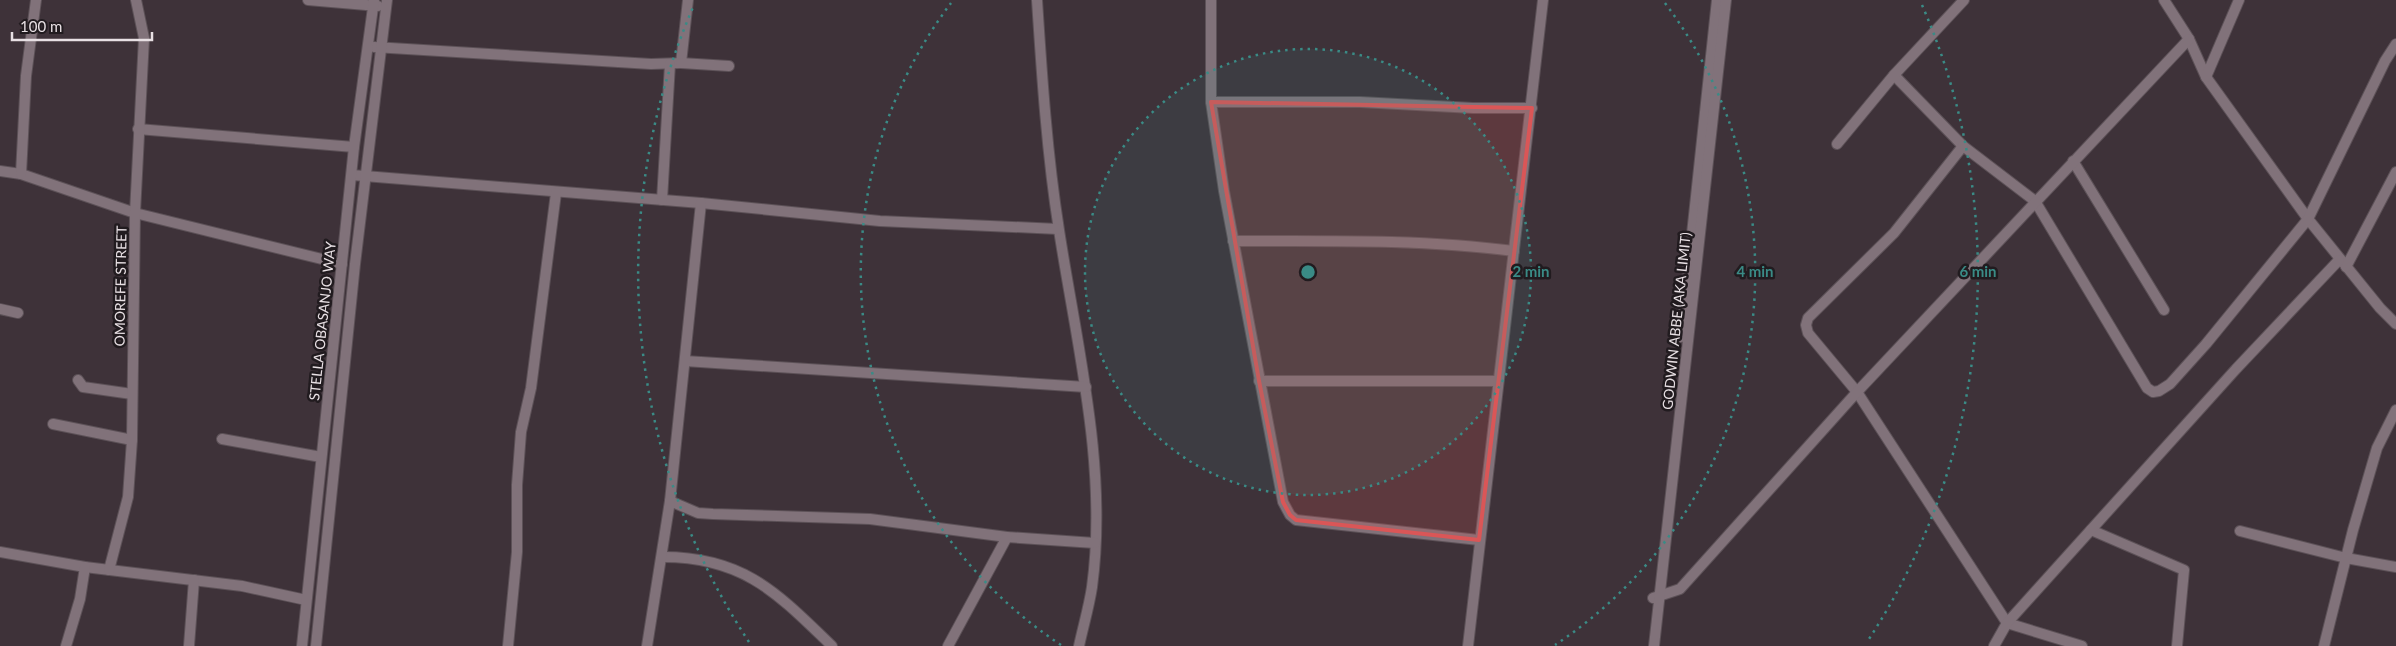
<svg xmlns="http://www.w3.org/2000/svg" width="2396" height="646" viewBox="0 0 2396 646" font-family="Lato,sans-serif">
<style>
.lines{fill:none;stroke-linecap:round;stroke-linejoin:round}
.minor-casing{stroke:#5c5157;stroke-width:12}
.minor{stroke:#81727a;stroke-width:10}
.marked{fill:#da5657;fill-opacity:0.2;stroke:#da5657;stroke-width:4;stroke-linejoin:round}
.ring{fill:none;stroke:#3a8b86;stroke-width:2.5;stroke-dasharray:2.5 5}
.labels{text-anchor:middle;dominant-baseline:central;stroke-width:5;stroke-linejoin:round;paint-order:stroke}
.street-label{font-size:14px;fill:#e8e0e4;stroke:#211b1f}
.centre{fill:#3a8b86;stroke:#211b1f;stroke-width:2.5}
.ring-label{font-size:15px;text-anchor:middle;font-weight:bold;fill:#3a8b86;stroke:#211b1f;stroke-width:5;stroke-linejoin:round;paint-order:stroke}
</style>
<rect width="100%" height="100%" fill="#3e3239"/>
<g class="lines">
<defs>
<g id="minor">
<path d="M308,0L378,6"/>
<path d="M1037,0C1042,77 1047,154 1059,230C1077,347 1108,468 1092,587C1089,607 1083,627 1079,646"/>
<path d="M1211,0V102L1224,191L1283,502L1290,515L1296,520L1479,540"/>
<path d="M2164,0L2189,39L2206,77L2308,219L2380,308L2396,324"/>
<path d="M374,47L651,64L681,63L688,0"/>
<path d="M681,63L729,66"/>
<path d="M1894,75L1963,146L2035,201L2147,388L2153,392L2159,391L2170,384L2206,344L2308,219L2385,61L2396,44"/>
<path d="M2206,77L2239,0"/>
<path d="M1211,102H1360L1473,108H1532"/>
<path d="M138,129L354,147"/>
<path d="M1837,144L1894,75L1964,0"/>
<path d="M1963,146L1894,233L1808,318L1806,325L1808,333L1857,392L2007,623L2082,646"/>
<path d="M2073,161L2164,310"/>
<path d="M0,171L21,174L135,213L342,264"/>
<path d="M21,174L26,76L36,0"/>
<path d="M352,175L701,203L880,221L1058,229"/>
<path d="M662,200L670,64"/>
<path d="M1233,241C1327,241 1421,239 1514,251"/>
<path d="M2346,267L2396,172"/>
<path d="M0,309L18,313"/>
<path d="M1681,337L1717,0"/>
<path d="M685,361L1086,387"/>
<path d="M78,380L83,387L132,394"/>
<path d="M1259,381H1498"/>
<path d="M53,424L132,440"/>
<path d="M222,439L321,457"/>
<path d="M670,501L698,513L713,514L870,519L1007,537L1095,543"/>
<path d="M2091,530L2184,570L2177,646"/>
<path d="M2240,531L2346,558L2396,567"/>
<path d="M0,552L85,567L242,586L306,600"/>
<path d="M663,557C744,557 777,593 832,646"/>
<path d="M109,570L128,497L132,440L135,213L144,38L136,0"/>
<path d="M1653,598L1680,589L1857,392L2189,39"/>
<path d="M66,646L80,599L85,567"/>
<path d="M189,646L194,580"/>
<path d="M302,646L354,147L374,0"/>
<path d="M316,646L355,264L387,0"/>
<path d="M508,646L517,552V485L521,432L531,388L556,193"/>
<path d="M647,646L670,501L701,203"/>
<path d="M948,646L1007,537"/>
<path d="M1468,646L1543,0"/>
<path d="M1654,646L1726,0"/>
<path d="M1994,646L2007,623L2236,369L2339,260"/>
<path d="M2324,646L2353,530L2377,448L2396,410"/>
</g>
</defs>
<use href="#minor" class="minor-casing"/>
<use href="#minor" class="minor"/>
</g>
<path class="marked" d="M1211,102L1532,108L1479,540L1296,520L1290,515L1283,502L1259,381Z"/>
<circle cx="1308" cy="272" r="223" fill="#3a8b86" fill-opacity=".12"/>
<g class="ring">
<circle cx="1308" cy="272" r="223"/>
<path d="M1061 645A447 447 0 0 1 951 3M1665 3A447 447 0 0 1 1555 645"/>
<path d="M749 642A670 670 0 0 1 694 5M1922 5A670 670 0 0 1 1867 642"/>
</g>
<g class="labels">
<g class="street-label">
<text transform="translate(120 286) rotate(-89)">OMOREFE STREET</text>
<text transform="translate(322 321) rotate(-84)">STELLA OBASANJO WAY</text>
<text transform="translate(1676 321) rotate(-84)">GODWIN ABBE (AKA LIMIT)</text>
</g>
</g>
<circle cx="1308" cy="272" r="8" class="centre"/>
<g class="ring-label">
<text x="1531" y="277">2 min</text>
<text x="1755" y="277">4 min</text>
<text x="1978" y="277">6 min</text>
</g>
<path d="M12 32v8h140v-8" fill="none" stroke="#e8e0e4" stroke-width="2.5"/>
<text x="20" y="32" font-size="15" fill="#e8e0e4" stroke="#211b1f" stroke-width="4" paint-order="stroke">100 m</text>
</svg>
